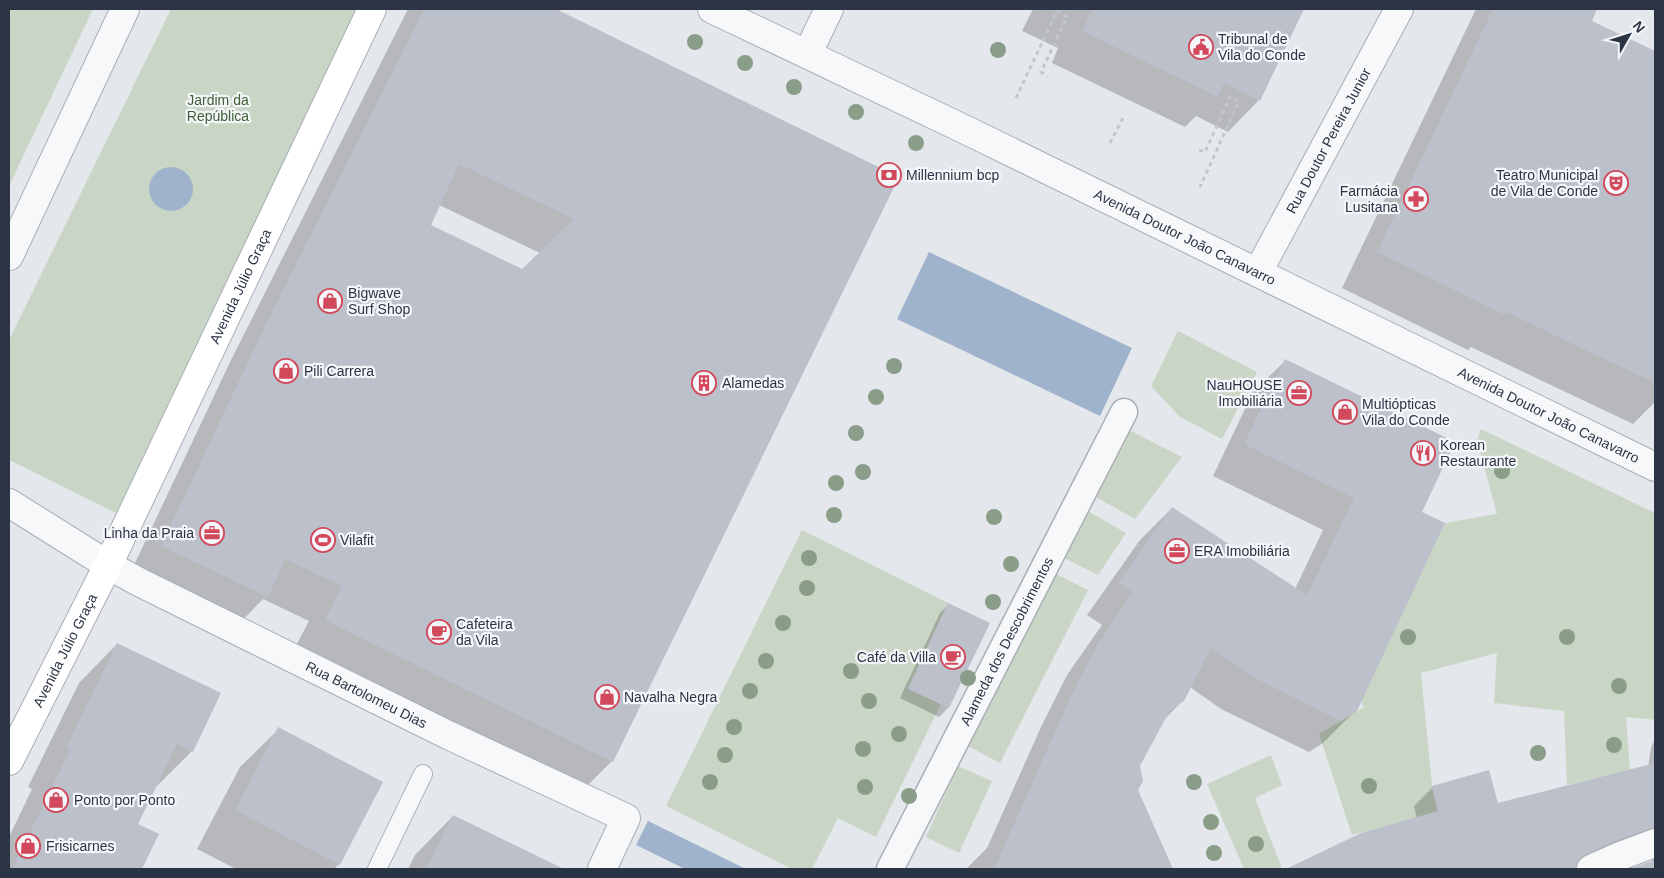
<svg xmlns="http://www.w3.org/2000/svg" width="1664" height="878" viewBox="0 0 1664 878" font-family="Helvetica,sans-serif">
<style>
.green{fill:#c9d6c5}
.water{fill:#9fb4cc}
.shadow{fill:#0003;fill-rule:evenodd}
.building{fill:#bbc0ca;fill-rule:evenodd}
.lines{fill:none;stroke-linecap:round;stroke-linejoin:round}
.service-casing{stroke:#a9aeb7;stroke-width:20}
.pedestrian-casing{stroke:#a9aeb7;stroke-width:29}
.minor-casing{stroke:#a9aeb7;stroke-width:30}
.tertiary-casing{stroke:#a9aeb7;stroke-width:30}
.secondary-casing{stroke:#a9aeb7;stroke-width:30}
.path{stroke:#c2c5cb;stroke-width:3;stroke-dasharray:4 4;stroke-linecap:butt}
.service{stroke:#f7f8fa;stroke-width:18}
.pedestrian{stroke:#f7f8fa;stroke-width:26}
.minor{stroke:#f7f8fa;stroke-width:28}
.tertiary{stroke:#f7f8fa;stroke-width:28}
.secondary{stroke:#fff;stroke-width:28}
.tree{fill:#899d89}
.labels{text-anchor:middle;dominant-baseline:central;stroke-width:4.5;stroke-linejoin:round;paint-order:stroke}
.poi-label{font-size:14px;fill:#2b3445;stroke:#f4f6f9;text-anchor:start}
.park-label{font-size:14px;fill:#3f6138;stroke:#f4f6f9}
.street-label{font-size:14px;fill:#2b3445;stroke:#f4f6f9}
</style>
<rect width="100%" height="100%" fill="#e4e7ec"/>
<g class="green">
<path d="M9,9H93L9,186Z"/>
<path d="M171,9H363L116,513L9,460V340Z"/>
<path d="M1178,331L1257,372L1222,439L1180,417L1151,386Z"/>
<path d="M1125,428L1182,457L1135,519L1092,495Z"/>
<path d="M1481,429L1655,513V720L1626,717L1630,770L1567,785L1564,711L1494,703L1497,653L1421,673L1432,786L1438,812L1352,835L1319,734L1364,707L1361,701L1445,523L1497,514L1477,440Z"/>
<path d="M1084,509L1126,533L1098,575L1062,557Z"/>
<path d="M802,530L948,603L908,688L941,704L876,837L838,818L812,869H792L666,806Z"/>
<path d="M1056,574L1088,590L1000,763L968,746Z"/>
<path d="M1271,755L1282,785L1255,798L1282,869H1244L1207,784Z"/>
<path d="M958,766L992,781L959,853L926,837Z"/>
</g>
<g class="water">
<circle cx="171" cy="189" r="22"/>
<path d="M929,252L1132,348L1100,416L897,319Z"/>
<path d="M648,821L746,869H685L636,845Z"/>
</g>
<g class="shadow">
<path d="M408,9H553L897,178L612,761L577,796L291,655L309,621L263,599L232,631L127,580L231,360ZM439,205L540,253L522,270L430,225Z"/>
<path d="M1033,9H1303L1259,100L1228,132L1196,116L1185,127L1052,63L1058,48L1022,31Z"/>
<path d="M1476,9H1596L1590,21L1655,52V402L1633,424L1471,347L1468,350L1342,288Z"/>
<path d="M1285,361L1420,513L1356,710L1323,743L1309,752L1221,709L1190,687L1183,700L1162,722L1139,765L1137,790L1171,869H966L987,848L1041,727L1067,675L1102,625L1087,615L1140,540L1172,508L1295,589L1323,530L1213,476L1253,392Z"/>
<path d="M949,604L988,623L948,708L939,717L900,698L940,613Z"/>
<path d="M117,644L192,751L153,790L136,824L157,834L141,869H9V837L32,789L28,787L79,683Z"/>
<path d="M279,729L339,864L334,869H236L197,849L240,767Z"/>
<path d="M1655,738V869H1635L1652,862L1651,857L1638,837L1565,869H1288L1362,834L1417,819L1414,806L1433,787L1497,804L1648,766L1651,748Z"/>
<path d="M453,816L554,866L553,869H408L415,855Z"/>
</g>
<g class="building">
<path d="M424,9H556L899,177L613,762L325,620L342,586L285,559L268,597L161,546L266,324ZM459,164L574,219L522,269L431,225Z"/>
<path d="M1093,9H1304L1260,101L1224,83L1218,97L1082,31Z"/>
<path d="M1493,9H1597L1592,21L1655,51V383L1506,312L1505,315L1377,252Z"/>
<path d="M1285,359L1455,442L1422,512L1445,523L1357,711L1341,721L1253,677L1211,648L1184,701L1170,710L1140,766L1143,781L1138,790L1173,869H994L1072,694L1099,642L1133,592L1118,583L1172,507L1307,595L1354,498L1244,444Z"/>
<path d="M948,603L990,623L949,708L908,689Z"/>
<path d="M117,643L221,693L193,752L177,744L138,824L159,834L142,869H12L70,750L66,748Z"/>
<path d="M278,727L383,782L340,865L235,810Z"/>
<path d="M1655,763V828H1650L1615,841L1585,855L1578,860L1576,869H1286L1361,833L1438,811L1432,786L1489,770L1498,803Z"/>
<path d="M453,815L564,869H426Z"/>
<path d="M1655,860V869H1629Z"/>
</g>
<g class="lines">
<defs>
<path id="service" d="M377,869L423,774"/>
<g id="pedestrian">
<path id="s1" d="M890,869L1124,412"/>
</g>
<g id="minor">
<path d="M808,53L829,9"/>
<path d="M9,256L125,9"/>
<path id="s2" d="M1258,272L1399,9"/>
<path id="s3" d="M108,565L139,582L448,735L626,818L602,869"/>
<path d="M1591,869L1620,856L1655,843"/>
</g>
<g id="tertiary">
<path id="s4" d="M712,9L968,131L1655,467"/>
<path d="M9,503L108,565"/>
</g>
<g id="secondary">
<path id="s5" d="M9,761L108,565L372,9"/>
</g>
</defs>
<use href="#service" class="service-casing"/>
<use href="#pedestrian" class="pedestrian-casing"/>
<use href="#minor" class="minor-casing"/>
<use href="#tertiary" class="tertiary-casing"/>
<use href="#secondary" class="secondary-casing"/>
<g class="path">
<path d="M1016,98L1057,11L1067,17L1041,72L1048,76"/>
<path d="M1110,143L1123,118"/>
<path d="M1199,150L1205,152L1230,97L1239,101L1200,187"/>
</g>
<use href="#service" class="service"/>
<use href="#pedestrian" class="pedestrian"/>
<use href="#minor" class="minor"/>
<use href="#tertiary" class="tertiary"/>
<use href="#secondary" class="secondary"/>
</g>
<g class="tree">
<circle cx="695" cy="42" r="8"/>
<circle cx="998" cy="50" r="8"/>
<circle cx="745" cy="63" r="8"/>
<circle cx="794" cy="87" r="8"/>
<circle cx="856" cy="112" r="8"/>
<circle cx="916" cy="143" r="8"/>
<circle cx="894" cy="366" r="8"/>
<circle cx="876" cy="397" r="8"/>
<circle cx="856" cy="433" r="8"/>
<circle cx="1502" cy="471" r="8"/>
<circle cx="863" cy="472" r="8"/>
<circle cx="836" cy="483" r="8"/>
<circle cx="834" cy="515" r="8"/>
<circle cx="994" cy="517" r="8"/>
<circle cx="809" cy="558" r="8"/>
<circle cx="1011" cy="564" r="8"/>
<circle cx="807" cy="588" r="8"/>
<circle cx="993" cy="602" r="8"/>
<circle cx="783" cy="623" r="8"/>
<circle cx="1408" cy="637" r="8"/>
<circle cx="1567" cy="637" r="8"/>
<circle cx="766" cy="661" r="8"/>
<circle cx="851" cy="671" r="8"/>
<circle cx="968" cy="678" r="8"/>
<circle cx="1619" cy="686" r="8"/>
<circle cx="750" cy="691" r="8"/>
<circle cx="869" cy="701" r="8"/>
<circle cx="734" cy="727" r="8"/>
<circle cx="899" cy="734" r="8"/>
<circle cx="1614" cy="745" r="8"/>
<circle cx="863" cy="749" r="8"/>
<circle cx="1538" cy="753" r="8"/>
<circle cx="725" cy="755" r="8"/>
<circle cx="710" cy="782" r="8"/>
<circle cx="1194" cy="782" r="8"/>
<circle cx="1369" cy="786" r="8"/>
<circle cx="865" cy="787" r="8"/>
<circle cx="909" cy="796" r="8"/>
<circle cx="1211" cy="822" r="8"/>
<circle cx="1256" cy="844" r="8"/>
<circle cx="1214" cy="853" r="8"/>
</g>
<defs>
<symbol id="civic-ring" viewBox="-11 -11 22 22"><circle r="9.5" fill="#f4f6f9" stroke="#d1495b" stroke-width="1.5"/><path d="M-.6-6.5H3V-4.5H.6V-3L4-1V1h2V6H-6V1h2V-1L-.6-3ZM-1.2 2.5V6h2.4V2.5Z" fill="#d1495b"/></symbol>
<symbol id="bank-ring" viewBox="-11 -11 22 22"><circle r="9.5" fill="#f4f6f9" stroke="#d1495b" stroke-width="1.5"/><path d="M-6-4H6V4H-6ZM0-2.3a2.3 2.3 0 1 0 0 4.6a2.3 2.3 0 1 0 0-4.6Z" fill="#d1495b"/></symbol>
<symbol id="theatre-ring" viewBox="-11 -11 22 22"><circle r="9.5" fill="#f4f6f9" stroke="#d1495b" stroke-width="1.5"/><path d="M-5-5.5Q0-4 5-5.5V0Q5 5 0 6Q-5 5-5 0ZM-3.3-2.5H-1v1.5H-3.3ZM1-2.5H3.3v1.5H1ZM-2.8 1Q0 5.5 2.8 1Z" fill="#d1495b"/></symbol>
<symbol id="pharmacy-ring" viewBox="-11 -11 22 22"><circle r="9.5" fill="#f4f6f9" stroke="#d1495b" stroke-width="1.5"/><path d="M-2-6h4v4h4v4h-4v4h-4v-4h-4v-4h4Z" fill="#d1495b"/></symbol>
<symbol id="shop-ring" viewBox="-11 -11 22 22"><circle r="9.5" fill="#f4f6f9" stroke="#d1495b" stroke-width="1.5"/><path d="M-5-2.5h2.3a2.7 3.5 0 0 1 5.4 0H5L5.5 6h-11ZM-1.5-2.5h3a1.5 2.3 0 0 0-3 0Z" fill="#d1495b"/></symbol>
<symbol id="building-ring" viewBox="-11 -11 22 22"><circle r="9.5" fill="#f4f6f9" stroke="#d1495b" stroke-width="1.5"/><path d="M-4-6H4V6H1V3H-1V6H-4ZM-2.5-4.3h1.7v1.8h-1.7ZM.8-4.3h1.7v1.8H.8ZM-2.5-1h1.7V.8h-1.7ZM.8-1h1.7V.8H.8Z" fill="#d1495b"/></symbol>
<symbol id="office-ring" viewBox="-11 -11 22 22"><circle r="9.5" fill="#f4f6f9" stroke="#d1495b" stroke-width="1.5"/><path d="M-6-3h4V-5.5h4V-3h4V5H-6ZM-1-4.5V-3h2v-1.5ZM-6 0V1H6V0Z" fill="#d1495b"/></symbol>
<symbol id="restaurant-ring" viewBox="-11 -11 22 22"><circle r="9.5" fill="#f4f6f9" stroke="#d1495b" stroke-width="1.5"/><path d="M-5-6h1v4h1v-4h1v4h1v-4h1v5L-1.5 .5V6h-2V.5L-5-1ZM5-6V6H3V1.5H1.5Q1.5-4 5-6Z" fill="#d1495b"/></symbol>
<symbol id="stadium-ring" viewBox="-11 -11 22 22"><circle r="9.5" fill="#f4f6f9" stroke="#d1495b" stroke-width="1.5"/><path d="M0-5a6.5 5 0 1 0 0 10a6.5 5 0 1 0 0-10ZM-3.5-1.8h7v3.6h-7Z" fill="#d1495b"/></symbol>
<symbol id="cafe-ring" viewBox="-11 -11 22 22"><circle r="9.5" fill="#f4f6f9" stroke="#d1495b" stroke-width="1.5"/><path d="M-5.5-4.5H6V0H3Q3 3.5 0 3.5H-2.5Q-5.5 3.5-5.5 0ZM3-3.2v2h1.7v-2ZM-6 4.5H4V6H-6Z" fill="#d1495b"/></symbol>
</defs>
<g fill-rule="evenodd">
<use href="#civic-ring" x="1187" y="33" width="28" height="28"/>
<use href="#bank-ring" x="875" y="161" width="28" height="28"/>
<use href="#theatre-ring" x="1602" y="169" width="28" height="28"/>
<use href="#pharmacy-ring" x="1402" y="185" width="28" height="28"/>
<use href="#shop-ring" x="316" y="287" width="28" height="28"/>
<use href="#shop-ring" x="272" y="357" width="28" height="28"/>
<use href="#building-ring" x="690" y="369" width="28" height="28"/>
<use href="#office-ring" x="1285" y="379" width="28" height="28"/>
<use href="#shop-ring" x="1331" y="398" width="28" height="28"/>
<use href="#restaurant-ring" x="1409" y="439" width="28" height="28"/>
<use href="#office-ring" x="198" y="519" width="28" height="28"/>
<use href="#stadium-ring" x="309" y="526" width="28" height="28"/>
<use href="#office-ring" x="1163" y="537" width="28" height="28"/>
<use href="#cafe-ring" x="425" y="618" width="28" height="28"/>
<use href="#cafe-ring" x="939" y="643" width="28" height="28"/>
<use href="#shop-ring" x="593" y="683" width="28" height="28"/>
<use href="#shop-ring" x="42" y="786" width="28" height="28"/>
<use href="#shop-ring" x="14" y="832" width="28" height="28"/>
</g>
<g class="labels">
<g class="poi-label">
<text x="1218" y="39">Tribunal de<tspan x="1218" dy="16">Vila do Conde</tspan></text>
<text x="906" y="175">Millennium bcp</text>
<text x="1598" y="175" text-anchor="end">Teatro Municipal<tspan x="1598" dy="16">de Vila de Conde</tspan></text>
<text x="1398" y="191" text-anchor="end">Farmácia<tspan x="1398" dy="16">Lusitana</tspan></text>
<text x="348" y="293">Bigwave<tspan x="348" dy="16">Surf Shop</tspan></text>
<text x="304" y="371">Pili Carrera</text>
<text x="722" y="383">Alamedas</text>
<text x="1282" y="385" text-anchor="end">NauHOUSE<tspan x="1282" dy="16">Imobiliária</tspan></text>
<text x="1362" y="404">Multiópticas<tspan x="1362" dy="16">Vila do Conde</tspan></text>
<text x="1440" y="445">Korean<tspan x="1440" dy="16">Restaurante</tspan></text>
<text x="194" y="533" text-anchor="end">Linha da Praia</text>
<text x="340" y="540">Vilafit</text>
<text x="1194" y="551">ERA Imobiliária</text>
<text x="456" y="624">Cafeteira<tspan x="456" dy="16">da Vila</tspan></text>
<text x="936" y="657" text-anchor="end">Café da Villa</text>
<text x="624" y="697">Navalha Negra</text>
<text x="74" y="800">Ponto por Ponto</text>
<text x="46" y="846">Frisicarnes</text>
</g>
<g class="park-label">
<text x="218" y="100">Jardim da<tspan x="218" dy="16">República</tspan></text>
</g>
<g class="street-label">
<text stroke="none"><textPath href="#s2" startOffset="149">Rua Doutor Pereira Junior</textPath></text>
<text stroke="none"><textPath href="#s4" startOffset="525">Avenida Doutor João Canavarro</textPath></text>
<text stroke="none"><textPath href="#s5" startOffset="528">Avenida Júlio Graça</textPath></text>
<text stroke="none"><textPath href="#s4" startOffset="930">Avenida Doutor João Canavarro</textPath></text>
<text stroke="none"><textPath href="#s1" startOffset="256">Alameda dos Descobrimentos</textPath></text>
<text stroke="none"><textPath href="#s5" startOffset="124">Avenida Júlio Graça</textPath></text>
<text stroke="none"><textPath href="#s3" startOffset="289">Rua Bartolomeu Dias</textPath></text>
</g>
</g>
<rect width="1664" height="878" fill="none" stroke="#2b3445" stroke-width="20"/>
<g transform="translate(1629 35) rotate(51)" stroke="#f4f6f9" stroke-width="4" paint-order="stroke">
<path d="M0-4L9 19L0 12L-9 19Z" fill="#2b3445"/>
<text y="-8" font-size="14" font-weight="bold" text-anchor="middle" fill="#2b3445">N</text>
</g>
</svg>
